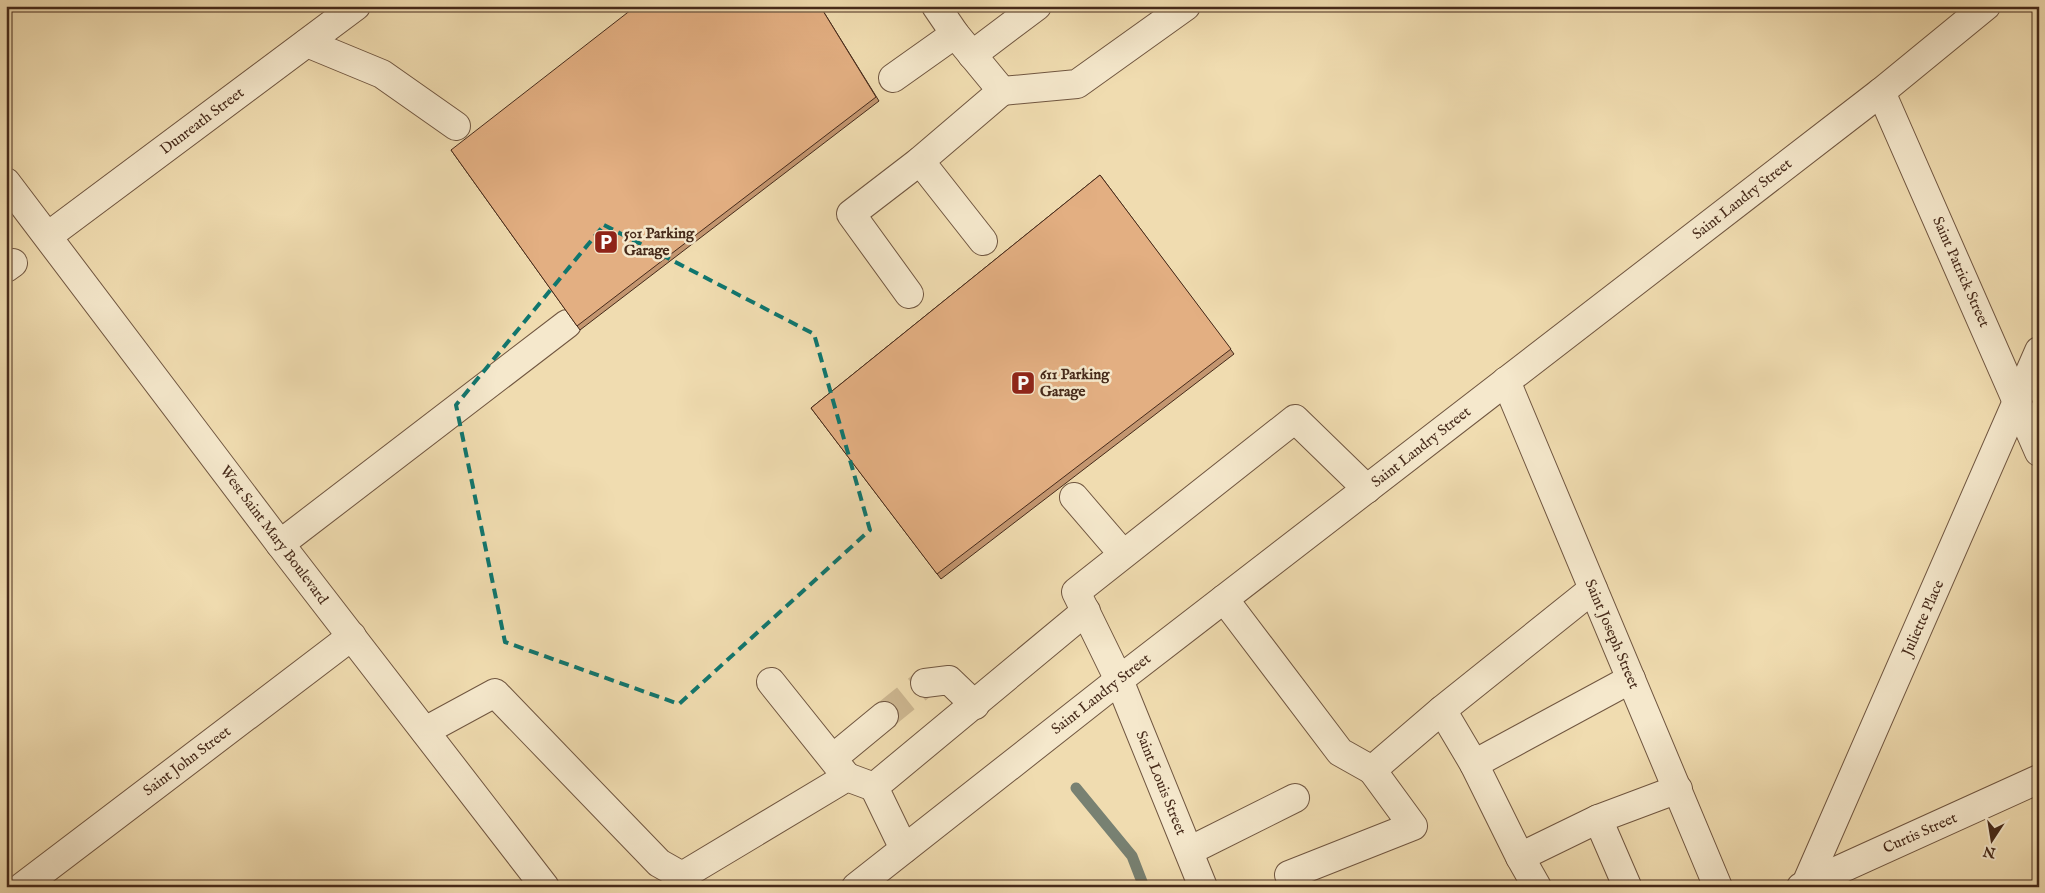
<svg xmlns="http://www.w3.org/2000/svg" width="2045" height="893" viewBox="0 0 2045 893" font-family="'IM FELL English',serif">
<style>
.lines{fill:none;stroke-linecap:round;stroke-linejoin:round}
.stream{stroke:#788172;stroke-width:11}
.minor-tunnel{stroke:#ceb892;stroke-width:28;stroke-dasharray:28 14;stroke-linecap:butt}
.minor-casing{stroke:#705640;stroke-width:30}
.minor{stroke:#f5e8cc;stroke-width:28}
.wall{fill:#c39670;stroke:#462a1a}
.building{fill:#e3af82;stroke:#462a1a}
.marked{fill:none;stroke:#0f766e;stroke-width:4;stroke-dasharray:10 6;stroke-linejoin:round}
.labels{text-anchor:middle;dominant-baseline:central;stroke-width:5;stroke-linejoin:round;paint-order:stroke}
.street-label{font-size:15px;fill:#462a1a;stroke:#f5e8cc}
.poi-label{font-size:15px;font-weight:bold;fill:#462a1a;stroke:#f5e8cc;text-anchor:start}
</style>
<rect width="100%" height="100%" fill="#f0dcb0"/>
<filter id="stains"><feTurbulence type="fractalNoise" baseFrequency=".004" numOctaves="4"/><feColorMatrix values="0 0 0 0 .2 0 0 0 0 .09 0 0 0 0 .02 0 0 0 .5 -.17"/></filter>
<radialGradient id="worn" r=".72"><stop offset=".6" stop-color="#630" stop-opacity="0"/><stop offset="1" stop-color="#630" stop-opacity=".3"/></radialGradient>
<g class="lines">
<path class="stream" d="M1076,788L1132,856L1144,887"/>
<path class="minor-tunnel" d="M884,716L925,683"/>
<defs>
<g id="minor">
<path d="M955,34L1002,91L1077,84L1186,6"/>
<path d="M307,43L382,74L456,126"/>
<path d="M972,55L1037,6"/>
<path d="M893,78L955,34L936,6"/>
<path d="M1881,92L2039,452"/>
<path d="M6,182L280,544L545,887"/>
<path d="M48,236L356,6"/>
<path d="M983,241L920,161L1002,91"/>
<path d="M6,268L13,263"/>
<path d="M909,294L851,214L920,161"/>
<path d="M1506,381L1718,887"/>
<path d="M1074,497L1123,554"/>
<path d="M280,544L567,324"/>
<path d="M1224,599L1340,752L1372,770L1442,710L1593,589"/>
<path d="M771,682L847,777"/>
<path d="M925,683L949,680L975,705"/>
<path d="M1442,710L1474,764L1520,857"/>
<path d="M425,731L495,693L659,863L682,876L847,777L874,787"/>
<path d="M833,758L884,716"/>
<path d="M1474,764L1631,679"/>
<path d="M904,849L874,787L1086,611"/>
<path d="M1189,851L1295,798"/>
<path d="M1806,884L2039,351"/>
<path d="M22,887L352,636"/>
<path d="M856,887L1119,680L1881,92L1986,6"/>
<path d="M1203,887L1119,680L1076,592L1295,419L1367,489"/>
<path d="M1295,887L1289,875L1413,826L1372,770"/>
<path d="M1537,887L1520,857L1598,819"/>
<path d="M1625,887L1627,886L1598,819L1678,789"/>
<path d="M1801,887L2039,779"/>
</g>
</defs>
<use href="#minor" class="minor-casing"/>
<use href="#minor" class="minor"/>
</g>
<g class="wall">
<path d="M820,6L879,101L580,330L451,150Z"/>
<path d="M1100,175L1234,354L941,579L811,408Z"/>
</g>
<g class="building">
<path d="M636,6H820L876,97L577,326L451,150Z"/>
<path d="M1100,175L1231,349L937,574L811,408Z"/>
</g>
<path class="marked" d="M604,225L814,334L870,530L679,704L505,642L456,405Z"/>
<defs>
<symbol id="parking-square" viewBox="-11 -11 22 22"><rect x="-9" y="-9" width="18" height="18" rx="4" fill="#8f2418" stroke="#f5e8cc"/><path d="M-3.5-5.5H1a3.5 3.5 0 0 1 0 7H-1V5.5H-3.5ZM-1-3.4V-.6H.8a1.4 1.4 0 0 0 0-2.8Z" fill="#fff"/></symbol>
</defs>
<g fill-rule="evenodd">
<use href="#parking-square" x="592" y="228" width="28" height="28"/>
<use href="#parking-square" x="1009" y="369" width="28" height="28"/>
</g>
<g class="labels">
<g class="street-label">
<text transform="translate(202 121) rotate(-37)">Dunreath Street</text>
<text transform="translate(1742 199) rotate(-38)">Saint Landry Street</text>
<text transform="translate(1961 272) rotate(66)">Saint Patrick Street</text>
<text transform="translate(1421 447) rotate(-38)">Saint Landry Street</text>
<text transform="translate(274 535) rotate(53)">West Saint Mary Boulevard</text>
<text transform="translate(1923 618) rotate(-66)">Juliette Place</text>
<text transform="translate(1612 634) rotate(67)">Saint Joseph Street</text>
<text transform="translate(1101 694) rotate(-38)">Saint Landry Street</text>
<text transform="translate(187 761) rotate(-37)">Saint John Street</text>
<text transform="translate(1161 783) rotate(68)">Saint Louis Street</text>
<text transform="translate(1920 833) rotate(-24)">Curtis Street</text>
</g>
<g class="poi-label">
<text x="624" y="233">501 Parking<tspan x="624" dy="17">Garage</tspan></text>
<text x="1040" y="374">611 Parking<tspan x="1040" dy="17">Garage</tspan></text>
</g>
</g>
<rect width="2045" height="893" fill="none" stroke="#f0dcb0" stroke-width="25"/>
<rect x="8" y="8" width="2030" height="878" fill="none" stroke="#462a1a" stroke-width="2.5"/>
<rect x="12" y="12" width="2020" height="868" fill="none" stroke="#462a1a"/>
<g transform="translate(1992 840) rotate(192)" stroke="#f5e8cc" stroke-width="4" paint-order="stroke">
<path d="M0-4L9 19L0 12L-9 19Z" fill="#462a1a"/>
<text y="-8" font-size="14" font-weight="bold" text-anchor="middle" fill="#462a1a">N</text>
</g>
<rect width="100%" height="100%" filter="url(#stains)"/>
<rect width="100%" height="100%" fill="url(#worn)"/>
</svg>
